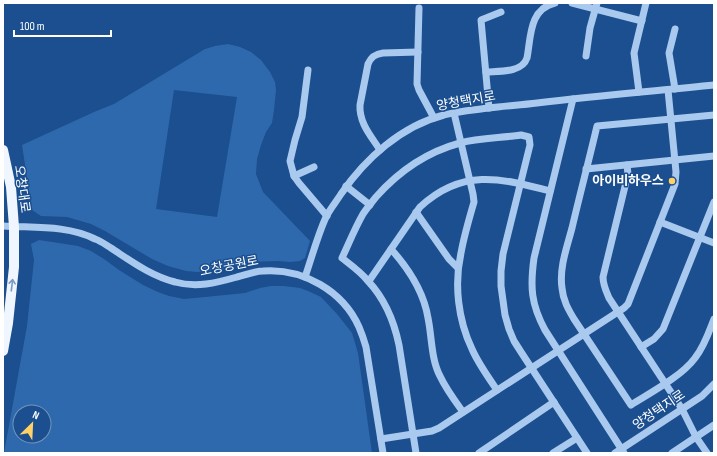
<svg xmlns="http://www.w3.org/2000/svg" width="717" height="456" viewBox="0 0 717 456" font-family="'Sofia Sans Condensed','Noto Sans KR',sans-serif">
<style>
.green{fill:#2e69ad;fill-rule:evenodd}
.lines{fill:none;stroke-linecap:round;stroke-linejoin:round}
.minor{stroke:#a9c9ee;stroke-width:7}
.major{stroke:#f0f6ff;stroke-width:10}
.oneway{stroke:#7b9ac1}
.poi-dot{fill:#ffd166;stroke:#1b4f8f;stroke-width:1.5}
.labels{text-anchor:middle;dominant-baseline:central;stroke-width:3;stroke-linejoin:round;paint-order:stroke}
.street-label{font-size:13px;fill:#fff;stroke:#1b4f8f}
.poi-label{font-size:13px;font-weight:bold;fill:#fff;stroke:#1b4f8f;text-anchor:end}
</style>
<rect width="100%" height="100%" fill="#1b4f8f"/>
<g class="green">
<path d="M228,44L240,47L251,52L261,60L270,72L275,82L276,90L274,110L272,123L266,132L261,145L257,159L256,174L263,192L310,241L305,258L300,261L290,262L278,261L247,262L222,269L197,272L186,271L168,266L152,259L105,231L91,224L67,217L41,216L32,210L22,145L94,112L114,104L205,49L215,46ZM174,90L237,97L217,217L156,209Z"/>
<path d="M39,240L78,246L91,251L104,259L119,270L143,285L158,292L169,296L184,299L205,297L245,293L260,288L271,286H284L300,288L308,291L321,297L337,314L352,333L358,353L372,453H4L27,326L34,260L31,244ZM20,412H44V436H20Z"/>
</g>
<g class="lines">
<g class="minor">
<path d="M572,3L642,21"/>
<path d="M419,8L417,84L419,90L434,118"/>
<path d="M675,29L669,53L675,89"/>
<path d="M586,56L590,28L597,3"/>
<path d="M308,70L302,117L295,140L290,161L294,176L299,183L327,216"/>
<path d="M486,72C499,71 522,73 527,58C531,37 529,9 555,3"/>
<path d="M639,92L634,53L646,3"/>
<path d="M573,99L534,258C530,287 531,304 545,330L624,453"/>
<path d="M489,108L481,20L501,12"/>
<path d="M454,113L473,194L474,202C469,219 464,236 461,253C454,284 458,320 472,349C478,363 488,377 497,390"/>
<path d="M714,115L597,126C589,160 580,194 572,228C567,247 559,268 562,288C563,300 568,309 574,319L631,405C650,393 682,376 695,358C704,347 709,332 714,319"/>
<path d="M380,150C371,136 359,123 360,105L368,64C371,57 375,54 383,53L418,52"/>
<path d="M627,165L628,174L603,277C603,285 606,291 609,298L682,409L696,437L707,453"/>
<path d="M586,169L714,156"/>
<path d="M294,176L314,167"/>
<path d="M346,186L370,205"/>
<path d="M416,212L449,259L458,268"/>
<path d="M660,222L714,243"/>
<path d="M3,226C34,228 67,225 95,239C101,241 106,245 111,248C131,261 151,276 175,282C196,288 216,283 237,277C246,275 255,271 263,271C303,268 343,291 359,327C362,334 364,340 366,347L383,453"/>
<path d="M391,249C408,268 424,293 428,318C432,337 431,359 440,376C446,389 455,401 463,412"/>
<path d="M305,277C312,257 317,237 326,217C330,209 336,202 341,194C365,159 401,126 444,115C458,111 474,110 489,108C505,106 521,105 537,103C596,96 655,91 714,85"/>
<path d="M369,281L420,207C462,168 500,178 550,191"/>
<path d="M641,347L654,339L663,329L714,202"/>
<path d="M381,439L432,431L439,428L624,308L628,304L675,184L676,172L668,90"/>
<path d="M416,453L399,345C394,321 385,299 368,281C361,272 351,265 342,258C349,243 355,228 363,214C367,208 372,202 376,197C399,171 427,152 460,143C479,138 502,138 521,135L529,137L530,145L503,254L501,271V286L505,315L509,329L514,341L521,352L587,453"/>
<path d="M479,453L554,402"/>
<path d="M553,453L577,438"/>
<path d="M615,453L702,396L714,384"/>
<path d="M672,453L714,425"/>
</g>
<path class="major" d="M3,150L11,187L14,227V267L8,323L3,351"/>
</g>
<defs><path id="oneway-shaft" d="M-6 0H5M1.5-3L5.5 0L1.5 3" fill="none" stroke-width="1.6" stroke-linecap="round" stroke-linejoin="round"/></defs>
<use class="oneway" href="#oneway-shaft" transform="translate(12 285) rotate(-83)"/>
<circle class="poi-dot" cx="672" cy="181" r="4"/>
<g class="labels">
<g class="street-label">
<text transform="translate(466 101) rotate(-10)">양청택지로</text>
<text transform="translate(22 189) rotate(82)">오창대로</text>
<text transform="translate(229 266) rotate(-11)">오창공원로</text>
<text transform="translate(659 410) rotate(-34)">양청택지로</text>
</g>
<g class="poi-label">
<text x="664" y="181">아이비하우스</text>
</g>
</g>
<rect width="717" height="456" fill="none" stroke="#ffffff" stroke-width="8"/>
<g transform="translate(32 424) rotate(24)"><circle r="19" fill="#1b4f8f" stroke="#7695bc"/>
<path d="M0-3L7 15L0 10L-7 15Z" fill="#ffd166"/>
<text y="-6" font-size="11" font-weight="bold" text-anchor="middle" fill="#ffffff">N</text>
</g>
<path d="M14 30v6h97v-6" fill="none" stroke="#ffffff" stroke-width="2"/>
<text x="20" y="30" font-size="12" fill="#ffffff" stroke="#1b4f8f" stroke-width="3" paint-order="stroke">100 m</text>
</svg>
